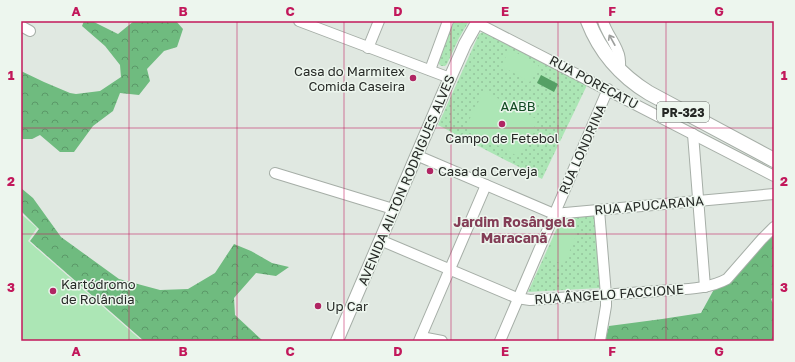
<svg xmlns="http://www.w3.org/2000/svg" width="795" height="362" viewBox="0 0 795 362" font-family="'Golos Text',sans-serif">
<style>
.grass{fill:url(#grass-dots)}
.forest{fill:url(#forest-crowns)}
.garden{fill:#ace6b5}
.water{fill:#55a065}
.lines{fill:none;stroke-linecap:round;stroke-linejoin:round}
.minor-casing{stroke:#a6aea7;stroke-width:12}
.major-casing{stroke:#a6aea7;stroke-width:14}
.highway-casing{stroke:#a6aea7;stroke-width:16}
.minor{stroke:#fff;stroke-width:10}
.major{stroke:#fff;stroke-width:12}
.highway{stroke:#fff;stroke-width:14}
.oneway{stroke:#9d9f9d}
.grid{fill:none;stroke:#c2185b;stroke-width:1;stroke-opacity:0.55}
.poi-dot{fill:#b02563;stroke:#edf6ee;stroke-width:1.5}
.labels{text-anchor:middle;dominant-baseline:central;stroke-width:3;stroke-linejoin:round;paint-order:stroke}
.shield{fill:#edf6ee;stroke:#626662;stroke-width:1}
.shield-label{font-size:12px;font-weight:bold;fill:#262926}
.poi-label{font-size:13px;fill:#262926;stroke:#edf6ee;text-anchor:start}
.street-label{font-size:13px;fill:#262926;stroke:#edf6ee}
.park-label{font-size:13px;fill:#144b24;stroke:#edf6ee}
.neighbourhood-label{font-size:14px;font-weight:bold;fill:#833d56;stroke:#edf6ee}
.neatline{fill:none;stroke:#c2185b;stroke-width:1.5}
.grid-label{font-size:13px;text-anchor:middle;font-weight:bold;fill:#c2185b}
</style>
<defs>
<pattern id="grass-dots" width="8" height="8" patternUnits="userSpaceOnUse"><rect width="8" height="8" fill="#ace6b5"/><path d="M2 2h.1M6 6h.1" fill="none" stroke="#94c59c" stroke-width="1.8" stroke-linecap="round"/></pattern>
<pattern id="forest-crowns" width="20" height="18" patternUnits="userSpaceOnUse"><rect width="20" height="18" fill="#6fbb7f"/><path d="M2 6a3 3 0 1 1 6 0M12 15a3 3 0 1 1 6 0" fill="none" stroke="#5b9868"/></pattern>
</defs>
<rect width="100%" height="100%" fill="#e0e8e1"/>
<g class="grass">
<path d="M454,21H469L459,38L447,64L445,66H441L439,64L440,57Z"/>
<path d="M485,31L589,81L542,179L438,125L479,34Z"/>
<path d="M595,215L600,288L528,292L562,217Z"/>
</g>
<g class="forest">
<path d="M84,21H92L118,34L134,21H176L183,29L177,47L164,51L147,69L150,81L139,95L120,93L113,111L93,126L74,152H60L40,135L32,139H21V71L44,82L70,93L76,94L100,91L121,77L120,65L105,46L82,26Z"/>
<path d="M21,188L33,198L61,237L119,279L160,290L188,289L215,273L234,244L251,251L272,263L289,267L276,276L256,273L234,298L235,315L263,341H144L30,241L39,229L21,211Z"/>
<path d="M774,221V297L771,299L774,306V341H605L609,326L662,319L701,313L718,282Z"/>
</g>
<g class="garden">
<path d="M510,49L539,66L530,82L501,66Z"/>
<path d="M484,91L538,120L519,157L465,128Z"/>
<path d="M21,214L37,228L28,241L142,341H21Z"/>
<path d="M560,223L578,231L564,265L546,257Z"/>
</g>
<path class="water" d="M541,75L558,84L554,92L537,83Z"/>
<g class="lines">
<defs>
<g id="minor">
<path d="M299,21L450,78"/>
<path d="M603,21C606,32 614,41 618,52C621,58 620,65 620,71"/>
<path d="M477,23L774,176"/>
<path d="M21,26L30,31"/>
<path d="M368,48L379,21"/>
<path d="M430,70L448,21"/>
<path d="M693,134L705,287"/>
<path d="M416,155L554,214L774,194"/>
<path d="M275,173L393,209"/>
<path d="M599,210L606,295V306L600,341"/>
<path d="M380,240L517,298L530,300C573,297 615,294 658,291C681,289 707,290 727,279L762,239L774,227"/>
<path d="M421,337L442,341"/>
<path d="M419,341L486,185"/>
<path d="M500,341L608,89"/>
</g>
<path id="major" d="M337,341L442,96L465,44L478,21"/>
<path id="highway" d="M588,21C600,52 621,76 649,93L774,160"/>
</defs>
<use href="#minor" class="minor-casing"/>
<use href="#major" class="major-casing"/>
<use href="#highway" class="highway-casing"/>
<use href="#minor" class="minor"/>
<use href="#major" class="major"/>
<use href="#highway" class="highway"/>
</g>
<defs><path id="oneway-shaft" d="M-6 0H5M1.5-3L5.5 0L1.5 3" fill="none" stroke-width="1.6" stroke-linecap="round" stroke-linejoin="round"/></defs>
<use class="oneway" href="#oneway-shaft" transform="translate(612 40) rotate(-119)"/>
<path class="grid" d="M129,21V341M237,21V341M344,21V341M451,21V341M558,21V341M666,21V341M21,128H774M21,234H774"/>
<g class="poi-dot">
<circle cx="413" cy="78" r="4"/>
<circle cx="502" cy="124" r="4"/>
<circle cx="430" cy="171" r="4"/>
<circle cx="53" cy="291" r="4"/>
<circle cx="318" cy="306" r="4"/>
</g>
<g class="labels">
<rect class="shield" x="657" y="102" width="52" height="20" rx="3"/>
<g class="shield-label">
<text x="683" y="112">PR-323</text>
</g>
<g class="poi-label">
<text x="405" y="71" text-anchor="end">Casa do Marmitex<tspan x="405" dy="15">Comida Caseira</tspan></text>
<text x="502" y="138" text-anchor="middle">Campo de Fetebol</text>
<text x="438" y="171">Casa da Cerveja</text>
<text x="61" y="284">Kartódromo<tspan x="61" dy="15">de Rolândia</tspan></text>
<text x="326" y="306">Up Car</text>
</g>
<g class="street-label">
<text transform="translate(594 82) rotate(28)">RUA PORECATU</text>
<text transform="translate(582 149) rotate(-66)">RUA LONDRINA</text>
<text transform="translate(406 180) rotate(-67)">AVENIDA AILTON RODRIGUES ALVES</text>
<text transform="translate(649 205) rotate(-5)">RUA APUCARANA</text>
<text transform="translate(609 294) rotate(-4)">RUA ÂNGELO FACCIONE</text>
</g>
<g class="park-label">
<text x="518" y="106">AABB</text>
</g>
<g class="neighbourhood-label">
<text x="514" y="221">Jardim Rosângela<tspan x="514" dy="16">Maracanã</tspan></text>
</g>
</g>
<rect width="795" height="362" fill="none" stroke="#edf6ee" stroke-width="44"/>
<rect x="22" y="22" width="751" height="318" class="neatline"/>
<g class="grid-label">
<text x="76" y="16">A</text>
<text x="183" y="16">B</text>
<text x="290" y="16">C</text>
<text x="398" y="16">D</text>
<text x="505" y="16">E</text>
<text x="612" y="16">F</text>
<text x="719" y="16">G</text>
<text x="11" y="80">1</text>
<text x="784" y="80">1</text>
<text x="11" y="186">2</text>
<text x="784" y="186">2</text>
<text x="11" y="292">3</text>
<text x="784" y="292">3</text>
<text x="76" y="356">A</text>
<text x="183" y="356">B</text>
<text x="290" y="356">C</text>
<text x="398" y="356">D</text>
<text x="505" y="356">E</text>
<text x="612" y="356">F</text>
<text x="719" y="356">G</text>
</g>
</svg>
